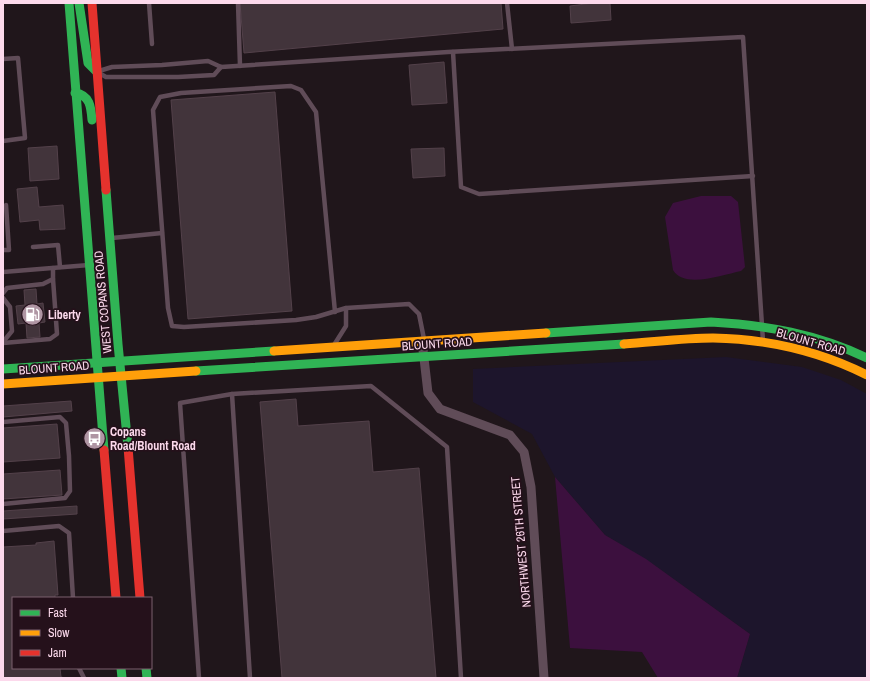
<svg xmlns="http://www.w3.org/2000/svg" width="870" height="681" viewBox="0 0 870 681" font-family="'Archivo Narrow',sans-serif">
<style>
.green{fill:#1d152c}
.water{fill:#3c103e}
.building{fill:#42343b;stroke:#53414a}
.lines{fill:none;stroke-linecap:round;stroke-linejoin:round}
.lane{stroke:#604c58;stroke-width:4.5}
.street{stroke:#604c58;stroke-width:9}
.fast{stroke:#30b455;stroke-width:9}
.slow{stroke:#ff9f0a;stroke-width:9}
.jam{stroke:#e5322d;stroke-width:9}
.labels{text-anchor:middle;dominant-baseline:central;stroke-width:3.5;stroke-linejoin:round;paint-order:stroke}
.street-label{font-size:12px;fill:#fcd9ec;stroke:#25111b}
.poi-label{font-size:12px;font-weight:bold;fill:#fcd9ec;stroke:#25111b;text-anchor:start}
</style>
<rect width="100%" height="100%" fill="#20161b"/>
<path class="green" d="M726,357L802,367L841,380L867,394V678H737L750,634L654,565L605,535L555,477L532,434L473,402V369Z"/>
<g class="water">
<path d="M701,196H731L738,202L745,267L741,271C722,275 684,289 673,270L665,217L673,203Z"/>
<path d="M555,477L605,535L646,559L750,634L737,678H658L642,652L570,648Z"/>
</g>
<g class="building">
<path d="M240,3H501L503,29L244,53Z"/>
<path d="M593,3H610L611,20L571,23L570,6Z"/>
<path d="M444,62L447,103L412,105L409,65Z"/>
<path d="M275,92L292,311L188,319L171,100Z"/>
<path d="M57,146L59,179L30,181L28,148Z"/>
<path d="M444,148L445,176L413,178L411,149Z"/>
<path d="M37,187L39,207L63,205L65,229L40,230L39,220L20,222L17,189Z"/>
<path d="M36,289L37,304L43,303L45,322L39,323L40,337L27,338L26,323L18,324L16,306L25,305L24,290Z"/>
<path d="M296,399L298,426L369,421L373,472L419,468L436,678H282L260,402Z"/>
<path d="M71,401L72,411L3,417V406Z"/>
<path d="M57,424L60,458L3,462V428Z"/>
<path d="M60,470L62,495L3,499V474Z"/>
<path d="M77,506V514L3,519V511Z"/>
<path d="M54,541L58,595H55V598H13V668H60L61,677L65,678H3V547L36,545V543Z"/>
</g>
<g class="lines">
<g class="lane">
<path d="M149,3L152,44"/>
<path d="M238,3L240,66"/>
<path d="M507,3L512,49"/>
<path d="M453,52L461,187L479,194L753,176"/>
<path d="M3,59L18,58L25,138L3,141"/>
<path d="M99,71L112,67L162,65L208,61L221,67L448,52L743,37L763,341"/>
<path d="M99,73L106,77H178L214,75L221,67"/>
<path d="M112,238L162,233"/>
<path d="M33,247L58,245L60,267"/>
<path d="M3,250H9L6,205"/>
<path d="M3,272L89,265"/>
<path d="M3,293L7,288L43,284L53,279V268"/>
<path d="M3,298L10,307L12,331L3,342"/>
<path d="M335,312L316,112L301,90L291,86L181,93L160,97L153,110L168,308L172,326L184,327L296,320L316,317L346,308L409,304L419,314L424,339"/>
<path d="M3,343L50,339L57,334L53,279"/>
<path d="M334,345L346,326V308"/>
<path d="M232,394L371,386L447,447L461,678"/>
<path d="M3,422L60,417L66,423L69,456L70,491L65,498L3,504"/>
<path d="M3,531L59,526L69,533L73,598"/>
<path d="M79,668L84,678"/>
<path d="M199,678L180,403L232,394L250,678"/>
</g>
<path class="street" d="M422,341L428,393L440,409L510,435L524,452L531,487L544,678"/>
<g class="fast">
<path d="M69,3L104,450"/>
<path d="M79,3L88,63L97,72"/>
<path d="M75,93C90,95 91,107 92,120"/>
<path d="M106,190L118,344L128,447"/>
<path d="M546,333L711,322C766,325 817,334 867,358"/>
<path d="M3,369L274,351"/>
<path d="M196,371L624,344"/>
<path d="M121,668L122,678"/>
<path d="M146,668L147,678"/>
</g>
<g class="slow">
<path d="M624,344C654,342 684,338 713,338C767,339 819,351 867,375"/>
<path d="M274,351L546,333"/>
<path d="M3,384L196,371"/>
</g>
<g class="jam">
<path d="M92,3L106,190"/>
<path d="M128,447L140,598"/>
<path d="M104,450L116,598"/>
</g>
</g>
<defs>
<symbol id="fuel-disc" viewBox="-11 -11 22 22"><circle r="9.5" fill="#af95a3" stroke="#25111b"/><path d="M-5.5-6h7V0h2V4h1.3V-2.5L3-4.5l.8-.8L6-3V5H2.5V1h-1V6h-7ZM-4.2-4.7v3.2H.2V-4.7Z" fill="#fff"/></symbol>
<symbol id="bus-disc" viewBox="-11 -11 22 22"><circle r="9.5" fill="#af95a3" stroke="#25111b"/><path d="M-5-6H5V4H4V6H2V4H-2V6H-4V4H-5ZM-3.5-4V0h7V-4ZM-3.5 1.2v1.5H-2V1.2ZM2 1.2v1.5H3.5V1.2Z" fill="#fff"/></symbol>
</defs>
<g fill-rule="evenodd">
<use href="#fuel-disc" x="20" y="302" width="25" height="25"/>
<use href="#bus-disc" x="82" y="426" width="25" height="25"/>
</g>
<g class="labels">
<g class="street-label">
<text transform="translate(103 302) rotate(-95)">WEST COPANS ROAD</text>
<text transform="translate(811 342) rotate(16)">BLOUNT ROAD</text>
<text transform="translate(437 344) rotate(-4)">BLOUNT ROAD</text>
<text transform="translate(54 368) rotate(-4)">BLOUNT ROAD</text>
<text transform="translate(521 542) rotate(-95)">NORTHWEST 26TH STREET</text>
</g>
<g class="poi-label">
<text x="48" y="315">Liberty</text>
<text x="110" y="432">Copans<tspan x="110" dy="14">Road/Blount Road</tspan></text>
</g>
</g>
<rect width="870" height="681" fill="none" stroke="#fcd9ec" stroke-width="8"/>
<rect x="12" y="597" width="140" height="72" fill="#25111b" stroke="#7b616f"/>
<rect x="20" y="610" width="20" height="6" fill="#30b455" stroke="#7b616f"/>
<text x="48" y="617" font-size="12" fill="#fcd9ec">Fast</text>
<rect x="20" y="630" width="20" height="6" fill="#ff9f0a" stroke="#7b616f"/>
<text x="48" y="637" font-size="12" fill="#fcd9ec">Slow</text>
<rect x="20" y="650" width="20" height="6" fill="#e5322d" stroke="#7b616f"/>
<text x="48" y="657" font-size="12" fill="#fcd9ec">Jam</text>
</svg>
